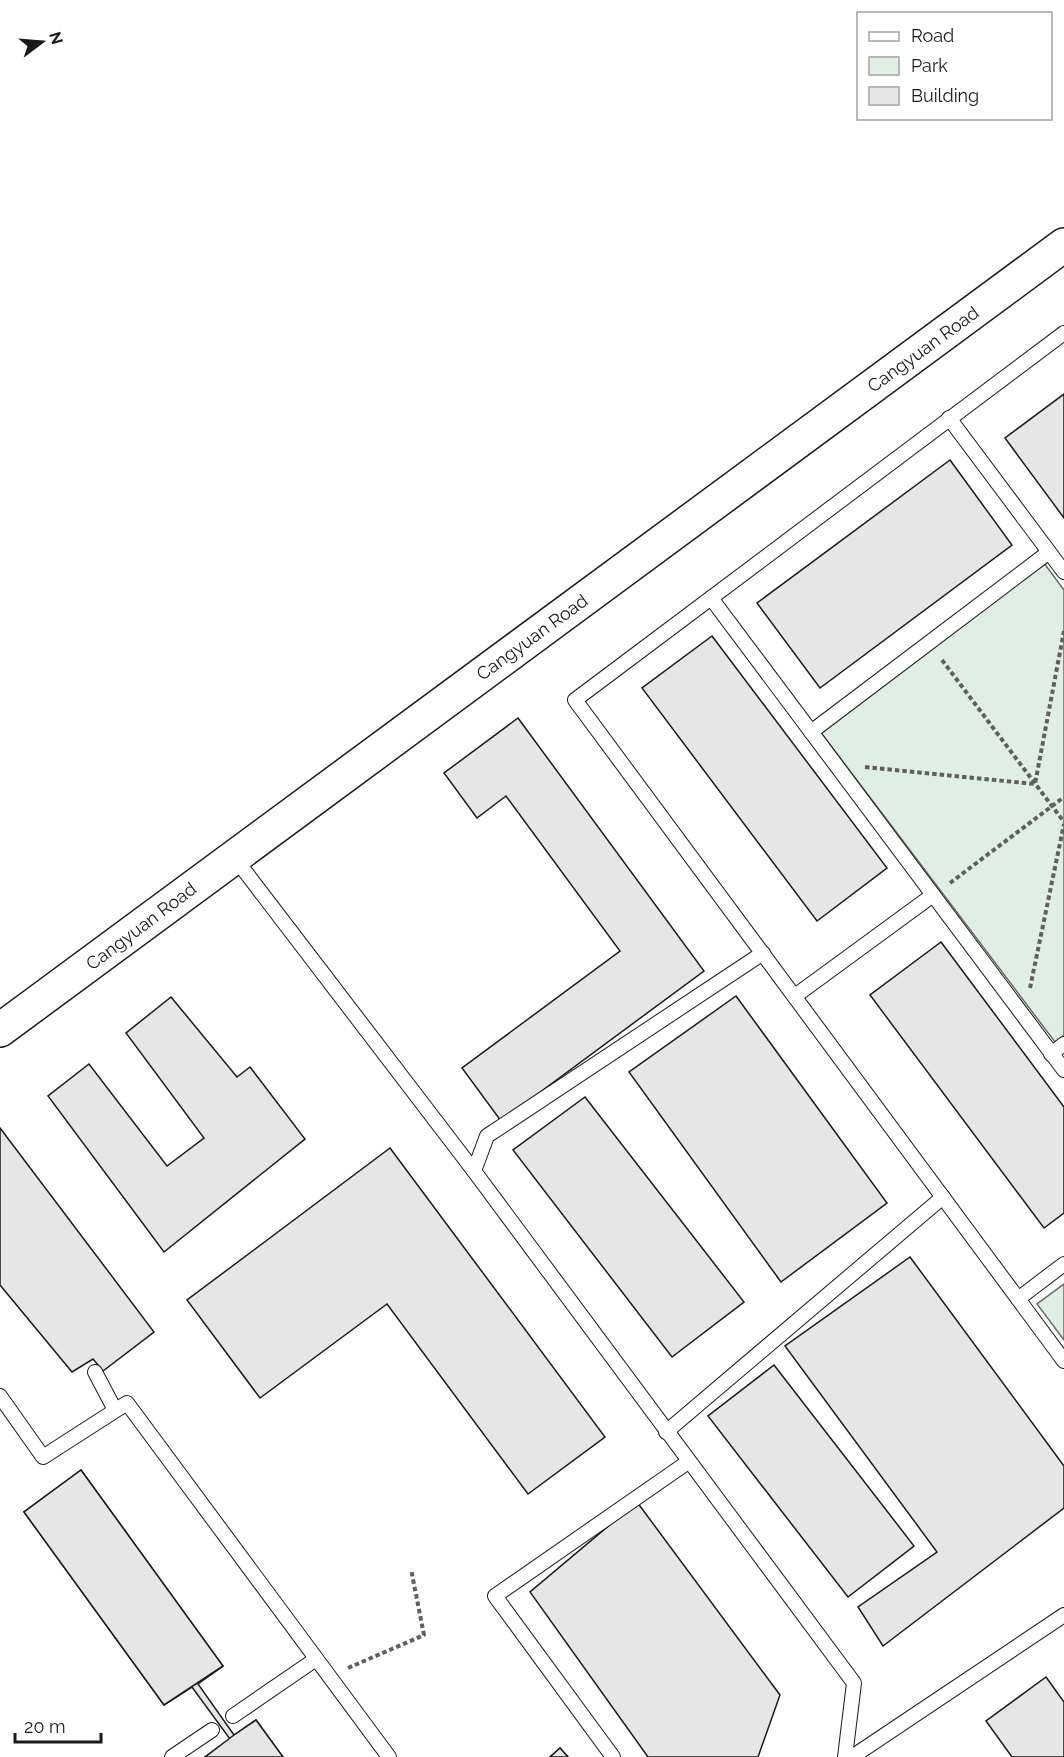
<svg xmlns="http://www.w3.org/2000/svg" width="1064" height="1757" viewBox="0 0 1064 1757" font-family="Raleway,sans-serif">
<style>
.green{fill:#e0efe3;stroke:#6a6a6a;stroke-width:1.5}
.building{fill:#e6e6e6;stroke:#1a1a1a;stroke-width:1.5}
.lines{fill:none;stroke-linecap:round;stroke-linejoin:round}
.lane-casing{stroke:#1a1a1a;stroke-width:16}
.secondary-casing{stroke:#1a1a1a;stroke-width:36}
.path{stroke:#5f5f5f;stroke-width:4;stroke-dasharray:4.5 3;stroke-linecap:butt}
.lane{stroke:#fff;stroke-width:14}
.secondary{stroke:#fff;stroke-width:33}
.labels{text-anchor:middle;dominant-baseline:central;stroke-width:4.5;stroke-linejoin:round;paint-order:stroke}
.street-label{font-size:18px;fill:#1a1a1a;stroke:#fff}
</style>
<rect width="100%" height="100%" fill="#fff"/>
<g class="green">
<path d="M1044,563L1064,590V1035L1055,1042L819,730Z"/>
<path d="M1064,1284V1340L1037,1304Z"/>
</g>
<g class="building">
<path d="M1064,394V518L1005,438Z"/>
<path d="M950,460L1012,545L820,688L757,603Z"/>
<path d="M712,636L887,868L817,921L642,688Z"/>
<path d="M518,718L704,971L501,1121L462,1068L620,951L506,796L477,818L444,773Z"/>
<path d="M941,942L1064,1107V1213L1044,1228L870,995Z"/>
<path d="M736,996L887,1203L781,1282L629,1072Z"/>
<path d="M171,997L237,1077L250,1067L305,1139L164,1252L48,1096L89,1064L167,1166L204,1138L126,1033Z"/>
<path d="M585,1097L744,1302L672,1357L513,1150Z"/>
<path d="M0,1128L154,1332L103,1371L93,1359L72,1372L0,1285Z"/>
<path d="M390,1148L605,1437L528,1494L387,1304L260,1398L187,1300Z"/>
<path d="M910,1257L1064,1466V1508L883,1646L858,1607L937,1552L785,1346Z"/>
<path d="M774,1365L914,1546L848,1597L708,1416Z"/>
<path d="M81,1470L223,1666L198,1684L234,1735L256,1720L283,1757H205L230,1739L192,1687L164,1705L24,1512Z"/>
<path d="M81,1470L223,1666L164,1705L24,1512Z"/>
<path d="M637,1502L780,1695L758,1757H648L530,1592Z"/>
<path d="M1046,1677L1064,1702V1757H1012L986,1721Z"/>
<path d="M256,1720L283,1757H205L234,1735Z"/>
<path d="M560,1748L568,1757H550Z"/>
<path d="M560,1748L568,1757H550Z"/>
</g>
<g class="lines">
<defs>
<g id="lane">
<path d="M1064,333L575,700L1064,1361"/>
<path d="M949,418L1064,572"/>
<path d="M711,598L1064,1070"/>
<path d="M811,732L1049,552"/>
<path d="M234,857L474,1171L854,1683L845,1757"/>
<path d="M795,996L933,895"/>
<path d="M1051,1054L1064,1044"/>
<path d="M474,1171L487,1136L763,953"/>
<path d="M1018,1299L1064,1264"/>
<path d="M95,1372L115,1410"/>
<path d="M0,1396L43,1457L127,1403L389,1757"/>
<path d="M666,1432L943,1197"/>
<path d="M233,1716L316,1659"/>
<path d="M172,1757L212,1730"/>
<path d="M613,1757L495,1596L688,1462"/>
<path d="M852,1757L1064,1615"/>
</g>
<path id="secondary" d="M0,1030L1064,245"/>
</defs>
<use href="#lane" class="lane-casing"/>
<use href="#secondary" class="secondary-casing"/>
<g class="path">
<path d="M942,660L1064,822"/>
<path d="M865,767L1035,784L1064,631"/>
<path d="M950,883L1064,797"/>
<path d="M1030,988L1064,824"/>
<path d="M348,1668L424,1635L411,1569"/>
</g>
<use href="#lane" class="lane"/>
<use href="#secondary" class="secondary"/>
</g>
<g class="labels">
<g class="street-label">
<text transform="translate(923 349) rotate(-36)">Cangyuan Road</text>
<text transform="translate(532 637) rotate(-36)">Cangyuan Road</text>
<text transform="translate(141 926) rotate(-37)">Cangyuan Road</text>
</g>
</g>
<rect x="857" y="12" width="195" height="108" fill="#ffffff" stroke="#a3a3a3" stroke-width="1.5"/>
<rect x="869" y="32" width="30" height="9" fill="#ffffff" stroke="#a3a3a3" stroke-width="1.5"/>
<text x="911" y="42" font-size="18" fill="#1a1a1a">Road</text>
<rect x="869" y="57" width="30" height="18" fill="#e0efe3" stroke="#a3a3a3" stroke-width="1.5"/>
<text x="911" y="72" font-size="18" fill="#1a1a1a">Park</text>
<rect x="869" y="87" width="30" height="18" fill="#e6e6e6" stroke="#a3a3a3" stroke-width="1.5"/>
<text x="911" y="102" font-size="18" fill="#1a1a1a">Building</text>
<g transform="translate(42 42) rotate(74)" stroke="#ffffff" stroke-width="4.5" paint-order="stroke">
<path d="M0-4.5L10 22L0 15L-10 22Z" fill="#1a1a1a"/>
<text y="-9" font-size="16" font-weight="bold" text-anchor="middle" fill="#1a1a1a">N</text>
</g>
<path d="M15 1733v9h86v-9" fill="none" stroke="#1a1a1a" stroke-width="3"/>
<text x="24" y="1733" font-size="18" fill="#1a1a1a" stroke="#ffffff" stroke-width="4.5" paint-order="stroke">20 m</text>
</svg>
